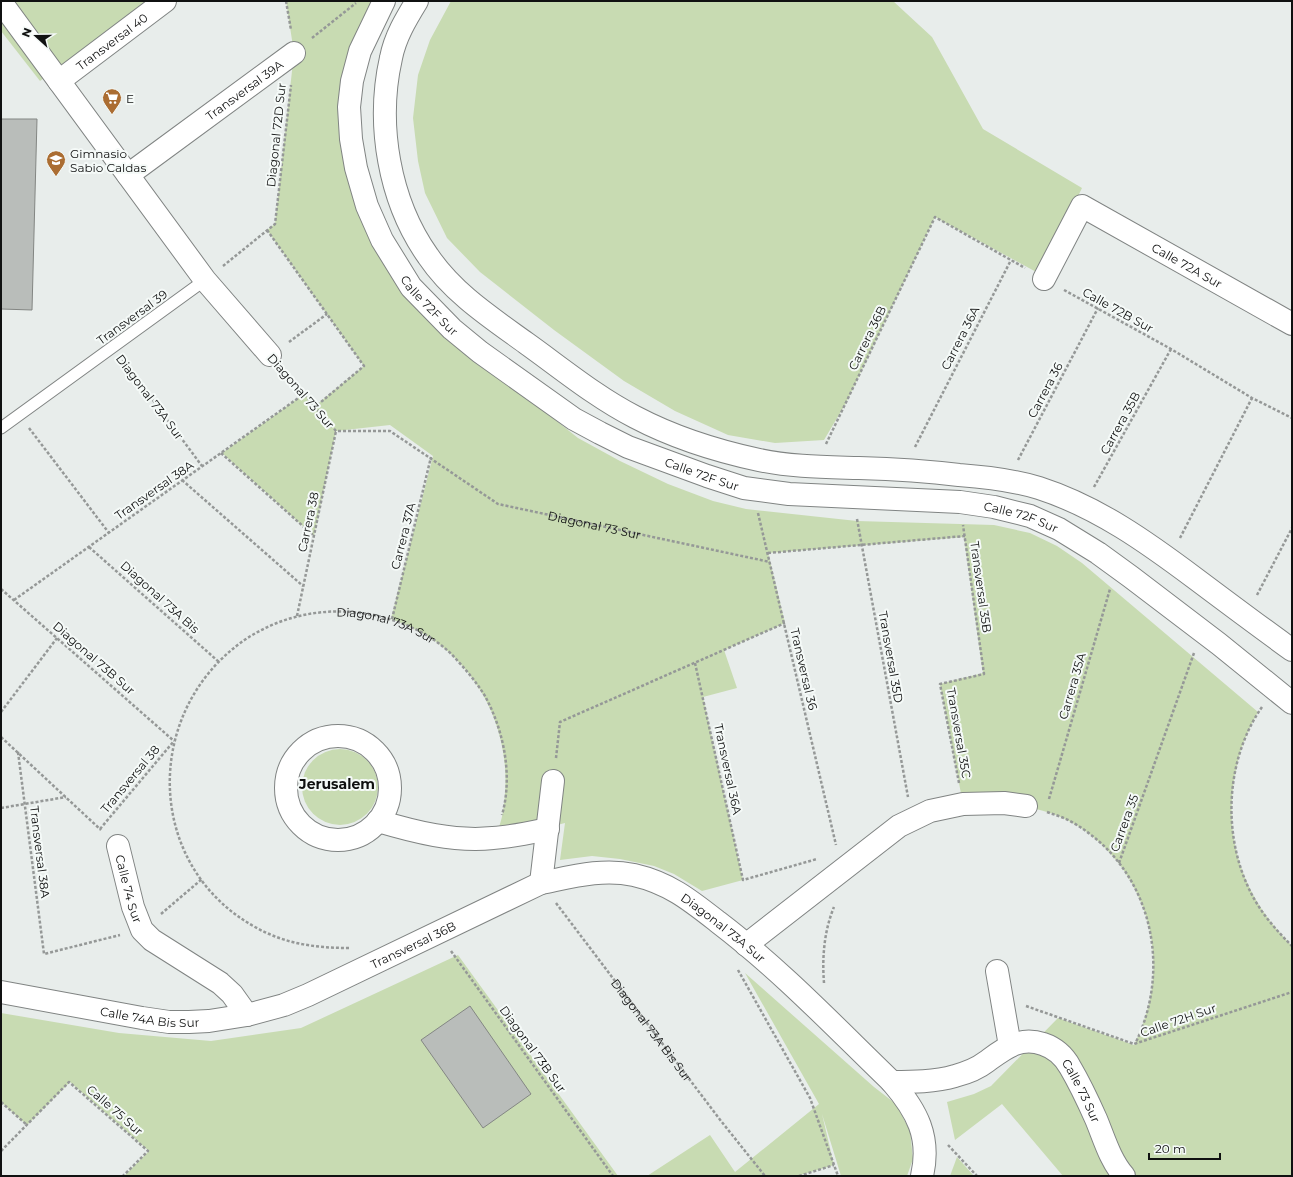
<svg xmlns="http://www.w3.org/2000/svg" width="1293" height="1177" viewBox="0 0 1293 1177" font-family="Montserrat,sans-serif">
<style>
.green{fill:#c8dbb2}
.building{fill:#b9bdba;stroke:#838683}
.lines{fill:none;stroke-linecap:round;stroke-linejoin:round}
.service-casing{stroke:#808483;stroke-width:13}
.minor-casing{stroke:#808483;stroke-width:24}
.tertiary-casing{stroke:#808483;stroke-width:24}
.path{stroke:#959897;stroke-width:2.5;stroke-dasharray:3 2;stroke-linecap:butt}
.service{stroke:#fff;stroke-width:11}
.minor{stroke:#fff;stroke-width:22}
.tertiary{stroke:#fff;stroke-width:22}
.labels{text-anchor:middle;dominant-baseline:central;stroke-width:4;stroke-linejoin:round;paint-order:stroke}
.street-label{font-size:12px;fill:#101111;stroke:#f5faf8}
.poi-label{font-size:12px;fill:#101111;stroke:#f5faf8;text-anchor:start}
.quarter-label{font-size:14px;font-weight:bold;fill:#101111;stroke:#f5faf8}
</style>
<rect width="100%" height="100%" fill="#e8edeb"/>
<g class="green">
<path d="M1,1H146L40,81L1,31Z"/>
<path d="M286,1H375L354,69L358,179L440,328L578,438L620,461L668,484L713,501L746,509L857,521L994,525L1030,533L1057,546L1082,563L1258,712C1250,727 1243,741 1239,757C1219,829 1240,894 1292,946V1176H1063L1002,1104L955,1140L947,1102L974,1094L991,1086L1058,1018L1134,1045C1163,986 1160,923 1123,869C1109,850 1091,832 1069,821C1035,803 1000,805 963,804L940,684L983,673L964,537L768,553L785,623L724,650L737,688L703,697L743,880L702,891L674,874L654,866L620,859L592,856L560,860L565,823L514,836L496,837C498,829 502,820 503,811C514,746 489,680 435,641C422,632 407,625 391,619L433,456L390,425L336,431L314,536L222,453L304,394L315,406L364,366L267,230L275,224L294,53Z"/>
<path d="M451,1H893L932,37L983,129L1082,188L1040,274L935,217L846,403L824,440L775,443L728,435L675,411L624,381L554,330L480,272L447,238L425,193L418,161L413,118L418,75L430,40Z"/>
<circle cx="340" cy="787" r="38"/>
<path d="M458,955L618,1176H124L149,1151L70,1082L27,1125L1,1102V1013L119,1033L211,1041L301,1028Z"/>
<path d="M745,973L874,1087L896,1104L910,1131L913,1159L907,1176H841L822,1114L834,1165L797,1176H647L710,1135L735,1172L819,1104Z"/>
<path d="M957,1157L974,1176H950Z"/>
</g>
<g class="building">
<path d="M1,119H37L32,310L1,309Z"/>
<path d="M470,1006L531,1094L483,1128L421,1040Z"/>
</g>
<g class="lines">
<defs>
<path id="service" d="M1,428L205,280"/>
<g id="minor">
<path d="M1,2L205,280L270,355"/>
<path id="s4" d="M59,81L165,1"/>
<path id="s5" d="M128,175L294,53"/>
<path id="s6" d="M1044,279L1082,206L1292,324"/>
<circle cx="338" cy="788" r="52"/>
<path d="M378,821C415,832 454,842 493,838C511,837 529,833 548,829"/>
<path id="s7" d="M118,846L133,907L142,930L152,940L220,983L232,994L247,1015"/>
<path d="M541,883L553,781"/>
<path d="M746,945L899,826L930,811L963,804L1004,803L1026,806"/>
<path d="M997,971L1010,1046"/>
<path id="s8" d="M892,1082C912,1082 935,1082 955,1076C966,1073 977,1069 986,1062C1004,1049 1019,1036 1043,1044C1055,1048 1064,1056 1070,1067C1080,1084 1088,1101 1096,1119C1104,1138 1110,1160 1124,1176"/>
</g>
<g id="tertiary">
<path id="s9" d="M384,1L360,51L352,81L349,107L351,139L356,168L367,206L382,240L411,287L452,329L480,352L574,419L600,433L628,447L707,476L744,488L789,494L960,502L994,507L1030,516L1059,529L1098,553L1131,577L1219,644L1292,703"/>
<path d="M417,1C406,19 395,37 391,58C376,124 389,201 428,256C453,293 490,317 526,343C561,368 596,397 635,417C673,437 717,451 759,460C791,467 826,467 859,468C893,469 926,471 959,475C986,477 1013,480 1039,488C1098,507 1148,543 1196,579C1228,603 1260,627 1292,650"/>
<path id="s10" d="M1,992L142,1018L169,1022H189L209,1021L247,1015L284,1005L308,995L541,883C571,877 602,868 634,875C669,883 690,900 718,922C781,970 835,1027 892,1082C917,1111 931,1137 922,1176"/>
</g>
</defs>
<use href="#service" class="service-casing"/>
<use href="#minor" class="minor-casing"/>
<use href="#tertiary" class="tertiary-casing"/>
<g class="path">
<path d="M286,1L291,30"/>
<path d="M312,38L356,3"/>
<path d="M267,230L364,366L315,407"/>
<path d="M223,266L275,224L291,85"/>
<path d="M1064,290L1171,349L1252,398L1292,418"/>
<path d="M289,342L327,314"/>
<path d="M123,360L202,466"/>
<path id="s1" d="M285,372L336,431H390L498,504L770,562"/>
<path d="M29,428L109,533"/>
<path d="M826,444L935,217L1025,268"/>
<path d="M915,447L1011,260"/>
<path d="M221,453L314,536"/>
<path d="M1018,460L1098,308"/>
<path d="M182,480L303,586"/>
<path d="M1094,487L1171,349"/>
<path d="M758,513L836,845"/>
<path d="M857,519L908,797"/>
<path d="M1180,538L1252,398"/>
<path d="M89,547L219,662"/>
<path d="M768,553L965,536"/>
<path d="M1,589L174,741"/>
<path d="M1257,595L1292,528"/>
<path d="M14,600L304,394"/>
<path d="M297,616L336,431"/>
<path d="M392,619L431,457"/>
<path d="M695,663L743,880L817,859"/>
<path d="M1262,707C1225,760 1222,836 1251,893C1261,913 1276,930 1292,946"/>
<path d="M1,712L57,638"/>
<path d="M1,737L101,830"/>
<path d="M18,752L44,954L120,935"/>
<path d="M556,758L560,722L785,623"/>
<path d="M959,783L940,684L984,674L963,525"/>
<path d="M1049,799L1110,589"/>
<path d="M1,808L66,797"/>
<path d="M1047,812C1055,815 1063,817 1070,821C1150,865 1174,965 1135,1044"/>
<path d="M100,829L174,741"/>
<path d="M1119,863L1194,653"/>
<path id="s2" d="M556,903L721,1121L765,1176"/>
<path d="M161,914L202,879"/>
<path id="s3" d="M349,948C316,948 285,944 255,927C145,866 142,713 243,641C275,619 313,609 351,612C389,615 430,630 456,659C467,671 477,683 485,696C504,731 513,776 502,815"/>
<path d="M451,951L613,1176"/>
<path d="M738,970L810,1098L838,1176"/>
<path d="M824,983C822,958 824,931 834,907"/>
<path d="M1026,1006L1134,1044L1292,992"/>
<path d="M1,1102L27,1125"/>
<path d="M948,1145L977,1176"/>
<path d="M1,1151L69,1082L148,1151L123,1176"/>
<path d="M799,1176L834,1165"/>
</g>
<use href="#service" class="service"/>
<use href="#minor" class="minor"/>
<use href="#tertiary" class="tertiary"/>
</g>
<defs>
<symbol id="supermarket-pin" viewBox="-11 -11 22 30"><path d="M0 17L-7.5 6A9.5 9.5 0 1 1 7.5 6Z" fill="#ab6d32" stroke="#f5faf8"/><path d="M-6-5.5h2.5l.6 2H6L4.5 2H-2.5L-4.4-4H-6ZM-1.5 3.2a1.3 1.3 0 1 0 .1 0ZM3 3.2a1.3 1.3 0 1 0 .1 0Z" fill="#fff"/></symbol>
<symbol id="school-pin" viewBox="-11 -11 22 30"><path d="M0 17L-7.5 6A9.5 9.5 0 1 1 7.5 6Z" fill="#ab6d32" stroke="#f5faf8"/><path d="M0-5L7-2L0 1L-7-2ZM-4 1L0 2.5L4 1V4Q0 6-4 4Z" fill="#fff"/></symbol>
</defs>
<g fill-rule="evenodd">
<use href="#supermarket-pin" x="101" y="87" width="22" height="30"/>
<use href="#school-pin" x="45" y="149" width="22" height="30"/>
</g>
<g class="labels">
<g class="street-label">
<text stroke="none"><textPath href="#s4" startOffset="66">Transversal 40</textPath></text>
<text stroke="none"><textPath href="#s5" startOffset="144">Transversal 39A</textPath></text>
<text transform="translate(276 135) rotate(-84)">Diagonal 72D Sur</text>
<text stroke="none"><textPath href="#s6" startOffset="203">Calle 72A Sur</textPath></text>
<text stroke="none"><textPath href="#s9" startOffset="332">Calle 72F Sur</textPath></text>
<text transform="translate(1118 310) rotate(29)">Calle 72B Sur</text>
<text transform="translate(132 317) rotate(-36)">Transversal 39</text>
<text transform="translate(867 338) rotate(-64)">Carrera 36B</text>
<text transform="translate(960 338) rotate(-63)">Carrera 36A</text>
<text transform="translate(1045 390) rotate(-62)">Carrera 36</text>
<text transform="translate(301 391) rotate(49)">Diagonal 73 Sur</text>
<text transform="translate(150 397) rotate(53)">Diagonal 73A Sur</text>
<text transform="translate(1120 423) rotate(-61)">Carrera 35B</text>
<text stroke="none"><textPath href="#s9" startOffset="656">Calle 72F Sur</textPath></text>
<text transform="translate(154 490) rotate(-35)">Transversal 38A</text>
<text stroke="none"><textPath href="#s9" startOffset="980">Calle 72F Sur</textPath></text>
<text transform="translate(308 522) rotate(-78)">Carrera 38</text>
<text stroke="none"><textPath href="#s1" startOffset="361">Diagonal 73 Sur</textPath></text>
<text transform="translate(403 536) rotate(-76)">Carrera 37A</text>
<text transform="translate(981 587) rotate(82)">Transversal 35B</text>
<text transform="translate(160 597) rotate(42)">Diagonal 73A Bis</text>
<text stroke="none"><textPath href="#s3" startOffset="590">Diagonal 73A Sur</textPath></text>
<text transform="translate(891 657) rotate(80)">Transversal 35D</text>
<text transform="translate(94 658) rotate(41)">Diagonal 73B Sur</text>
<text transform="translate(804 669) rotate(77)">Transversal 36</text>
<text transform="translate(1072 686) rotate(-74)">Carrera 35A</text>
<text transform="translate(959 733) rotate(80)">Transversal 35C</text>
<text transform="translate(728 769) rotate(78)">Transversal 36A</text>
<text transform="translate(130 779) rotate(-50)">Transversal 38</text>
<text transform="translate(1124 823) rotate(-70)">Carrera 35</text>
<text transform="translate(40 852) rotate(83)">Transversal 38A</text>
<text stroke="none"><textPath href="#s7" startOffset="44">Calle 74 Sur</textPath></text>
<text stroke="none"><textPath href="#s10" startOffset="771">Diagonal 73A Sur</textPath></text>
<text stroke="none"><textPath href="#s10" startOffset="430">Transversal 36B</textPath></text>
<text stroke="none"><textPath href="#s10" startOffset="151">Calle 74A Bis Sur</textPath></text>
<text transform="translate(1178 1020) rotate(-19)">Calle 72H Sur</text>
<text stroke="none"><textPath href="#s2" startOffset="159">Diagonal 73A Bis Sur</textPath></text>
<text transform="translate(533 1049) rotate(54)">Diagonal 73B Sur</text>
<text stroke="none"><textPath href="#s8" startOffset="223">Calle 73 Sur</textPath></text>
<text transform="translate(115 1110) rotate(41)">Calle 75 Sur</text>
</g>
<g class="poi-label">
<text x="126" y="98">E</text>
<text x="70" y="153">Gimnasio<tspan x="70" dy="14">Sabio Caldas</tspan></text>
</g>
<g class="quarter-label">
<text x="337" y="784">Jerusalem</text>
</g>
</g>
<rect width="1293" height="1177" fill="none" stroke="#101111" stroke-width="4"/>
<g transform="translate(36 36) rotate(291)" stroke="#f5faf8" stroke-width="3" paint-order="stroke">
<path d="M0-3L7 15L0 10L-7 15Z" fill="#101111"/>
<text y="-6" font-size="11" font-weight="bold" text-anchor="middle" fill="#101111">N</text>
</g>
<path d="M1149 1153v6h71v-6" fill="none" stroke="#101111" stroke-width="2"/>
<text x="1155" y="1153" font-size="12" fill="#101111" stroke="#f5faf8" stroke-width="3" paint-order="stroke">20 m</text>
</svg>
